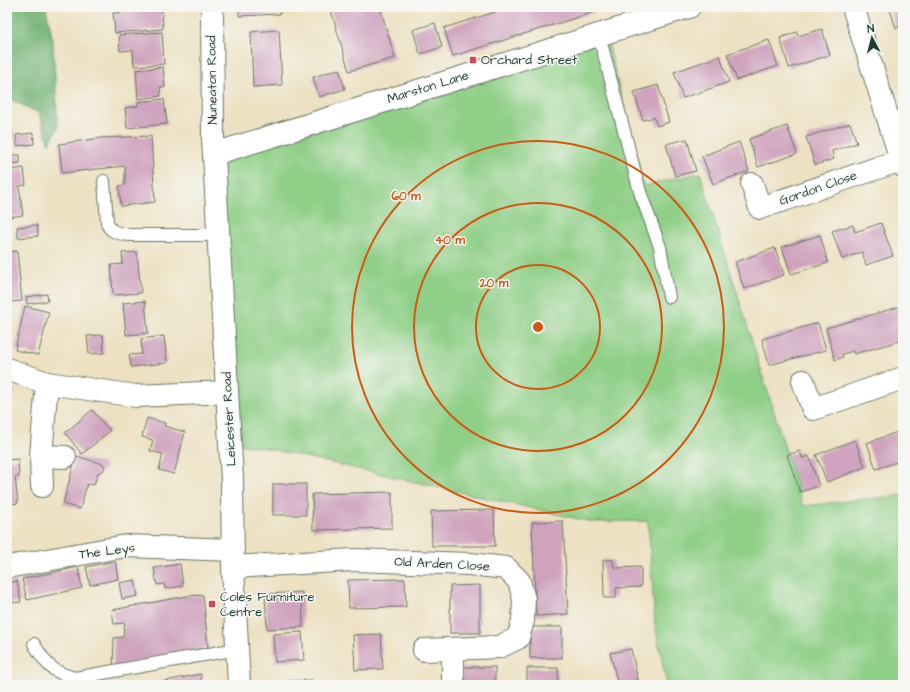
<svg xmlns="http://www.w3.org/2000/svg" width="910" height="692" viewBox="0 0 910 692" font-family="'Architects Daughter',sans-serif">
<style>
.green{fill:#8fcf87;stroke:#57865e}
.forest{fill:#73b274;stroke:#497854}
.building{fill:#cfa3be}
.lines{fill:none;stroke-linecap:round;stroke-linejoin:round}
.lane-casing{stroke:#677666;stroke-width:14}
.street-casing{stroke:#677666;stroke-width:24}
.secondary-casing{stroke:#677666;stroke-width:24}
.lane{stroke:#fff;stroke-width:12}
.street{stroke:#fff;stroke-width:22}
.secondary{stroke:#fff;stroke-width:22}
.ring{fill:none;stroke:#d45610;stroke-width:2}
.poi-dot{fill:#d1495b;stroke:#f6f6f2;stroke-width:1.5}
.labels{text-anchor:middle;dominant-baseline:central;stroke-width:3;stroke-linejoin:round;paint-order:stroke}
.poi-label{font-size:13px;fill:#1f3d34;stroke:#f6f6f2;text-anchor:start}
.street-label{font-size:13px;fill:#1f3d34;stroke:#f6f6f2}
.centre{fill:#d45610;stroke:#f6f6f2;stroke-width:2}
.ring-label{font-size:12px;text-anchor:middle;font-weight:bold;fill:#d45610;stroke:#f6f6f2;stroke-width:3;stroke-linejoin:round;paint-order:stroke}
</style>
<rect width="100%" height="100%" fill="#f6f6f2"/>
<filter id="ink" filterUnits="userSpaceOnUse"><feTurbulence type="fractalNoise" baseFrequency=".025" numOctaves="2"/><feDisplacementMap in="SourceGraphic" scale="8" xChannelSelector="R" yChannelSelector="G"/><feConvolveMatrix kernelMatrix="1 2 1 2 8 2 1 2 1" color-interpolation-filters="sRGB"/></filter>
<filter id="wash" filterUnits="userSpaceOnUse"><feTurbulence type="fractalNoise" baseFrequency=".012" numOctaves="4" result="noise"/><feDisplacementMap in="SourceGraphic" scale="16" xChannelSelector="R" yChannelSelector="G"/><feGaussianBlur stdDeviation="0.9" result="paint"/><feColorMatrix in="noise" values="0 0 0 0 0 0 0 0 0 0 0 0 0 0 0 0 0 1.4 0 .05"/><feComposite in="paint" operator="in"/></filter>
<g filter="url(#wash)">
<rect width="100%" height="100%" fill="#ede1c2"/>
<path class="green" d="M607,40L644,186L700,173L803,506L903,495V685H667L655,625L648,521L592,522L270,449L239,444L220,160Z"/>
<path class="forest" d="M7,7H46L53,42L58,128L49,144L39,113L7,98Z"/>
<g id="blocks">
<g class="building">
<path d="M239,7H280V14L239,16Z"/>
<path d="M330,7H380L395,58L349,71Z"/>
<path d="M511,7H611L453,56L444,28Z"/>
<path d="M889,7H903V26L896,28Z"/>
<path d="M162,10L163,29L115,33L113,13Z"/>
<path d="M435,23L442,47L420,54L413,30Z"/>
<path d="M822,29L830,55L789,68L780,38L797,32L798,36Z"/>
<path d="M279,30L282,85L253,87L251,32Z"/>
<path d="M162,32L164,64L134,66L133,50L120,51L119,35Z"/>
<path d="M769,40L778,66L737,80L727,54Z"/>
<path d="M720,56L729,82L683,98L674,72Z"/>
<path d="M163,67L165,87H160L161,96L138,99L136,70Z"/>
<path d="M339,69L345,89L319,97L313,77Z"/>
<path d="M658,85L669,122L657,126L654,117L643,120L634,92Z"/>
<path d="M164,99L167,124L127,128L125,108L138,106L137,102Z"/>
<path d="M850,123L857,143L832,151L834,159L815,165L806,137Z"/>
<path d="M787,126L797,154L758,167L749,139Z"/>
<path d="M7,127H11L13,138H7Z"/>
<path d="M33,133L34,144L17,146L16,135Z"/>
<path d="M151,136L155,202L121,206L119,186L125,185V166L62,173L59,144L101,138Z"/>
<path d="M687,139L696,171L675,176L666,144Z"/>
<path d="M7,142H11L12,155H20V163L7,164Z"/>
<path d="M739,142L749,171L713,184L702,156Z"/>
<path d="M24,168L26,185L19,186L23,215L7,217V170Z"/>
<path d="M881,223L893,256L866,265L862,252L842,259L832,231L853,225L855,232Z"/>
<path d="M37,225L38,236L18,238L17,227Z"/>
<path d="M820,235L828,263L791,274L782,247Z"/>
<path d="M775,248L784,275L744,289L735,262Z"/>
<path d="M17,251L22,301L7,302V252Z"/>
<path d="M137,252L141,293L113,295L111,265L123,264L122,253Z"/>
<path d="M47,294L48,301L27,304L26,297Z"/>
<path d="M145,301L148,333L126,335L123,303Z"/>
<path d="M25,306L49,312L38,355L15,350Z"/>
<path d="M902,306L903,340L854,354L853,351L842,354L843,357L835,360L826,328Z"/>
<path d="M818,323L826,350L769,365L762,339Z"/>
<path d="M103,335L104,353L89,354L87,336Z"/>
<path d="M164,336L167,363L131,367L129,355L142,354L141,339Z"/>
<path d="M7,387L12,389L8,401L11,402L7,414Z"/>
<path d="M92,410L110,431L82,454L65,433Z"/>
<path d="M147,418L165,423L164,426L185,432L174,474L159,470L163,454L150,451L153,440L142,437Z"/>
<path d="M903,430V460L876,469L867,443Z"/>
<path d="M855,440L865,467L827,482L816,455Z"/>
<path d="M800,451L802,458L809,456L819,486L800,492L787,455Z"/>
<path d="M76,456L103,464L105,467L103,471L98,473L94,485L87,484L80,509L63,504Z"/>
<path d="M18,459L19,477H15L18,503L7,505V460Z"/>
<rect x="273" y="484" width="33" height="31"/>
<path d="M392,492V528L313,530L312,494Z"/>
<path d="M494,510L495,546H432L431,511Z"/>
<path d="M563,521L568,614L536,616L532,522Z"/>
<path d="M603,560H613L614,568L641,567V587L616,588V598H604Z"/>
<path d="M115,561L118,579L90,585L86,567Z"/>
<path d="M180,564L183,586L165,589L164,584L157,585L154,568Z"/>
<path d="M78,567L82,588L27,600L22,579Z"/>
<path d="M405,579L406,607L349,608L348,580Z"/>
<path d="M135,580L138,596L122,599L119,583Z"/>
<path d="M17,581L21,602L7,603V583Z"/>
<path d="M480,585V633H450V586Z"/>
<path d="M302,592L303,627L267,629L265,594Z"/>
<path d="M203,595L208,647L113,667L114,638L123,637L125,623L114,624L112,610L187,596Z"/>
<rect x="530" y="627" width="32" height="31"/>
<path d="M302,632L304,660L275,662L273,634Z"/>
<path d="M381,634L383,669L355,670L353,635Z"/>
<path d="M631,649L639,685H618L610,653Z"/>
<rect x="462" y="667" width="33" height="18"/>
<rect x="527" y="668" width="31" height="17"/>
<path d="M201,674V685L150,684Z"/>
<path d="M312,680V685H270V682Z"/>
</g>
</g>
</g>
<g filter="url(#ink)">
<use href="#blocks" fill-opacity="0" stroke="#677666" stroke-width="1"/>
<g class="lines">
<defs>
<g id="lane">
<path d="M599,35L640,192L660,247L669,297"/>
<path d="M104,181L107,222C109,233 119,233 129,235H218"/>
<path d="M34,644C46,664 51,672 75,678L237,649"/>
</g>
<g id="street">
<path d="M853,7L903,166"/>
<path d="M752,184L760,208L901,160"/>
<path d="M7,369L47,383L136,396L227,392"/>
<path d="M803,381L813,409L903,378"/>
<path d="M41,456L65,457"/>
<path d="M42,486L41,456L47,383"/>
<path d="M7,567L126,546L233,550"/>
<path d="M233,567L354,560L470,564L506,568L519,581L524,599L523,621L518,638L499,647L424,650"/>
<path d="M453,650V685"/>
</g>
<g id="secondary">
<path d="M212,7L213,138L232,480L233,567L239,685"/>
<path d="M214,154L689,7"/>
</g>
</defs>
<use href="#lane" class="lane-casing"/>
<use href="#street" class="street-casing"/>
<use href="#secondary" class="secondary-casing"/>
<use href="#lane" class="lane"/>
<use href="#street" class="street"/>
<use href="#secondary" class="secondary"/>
</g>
</g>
<g class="ring">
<circle cx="538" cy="327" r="62"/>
<circle cx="538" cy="327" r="124"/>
<circle cx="538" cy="327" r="186"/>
</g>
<g class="poi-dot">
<rect x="469" y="56" width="8" height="8" rx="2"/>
<rect x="208" y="600" width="8" height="8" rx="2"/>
</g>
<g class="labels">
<g class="poi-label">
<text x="481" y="60">Orchard Street</text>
<text x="220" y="597">Coles Furniture<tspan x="220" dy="15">Centre</tspan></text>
</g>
<g class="street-label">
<text transform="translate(212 80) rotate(-91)">Nuneaton Road</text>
<text transform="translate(428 87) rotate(-17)">Marston Lane</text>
<text transform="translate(818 188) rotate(-19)">Gordon Close</text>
<text transform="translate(229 419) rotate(-93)">Leicester Road</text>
<text transform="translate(107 551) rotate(-7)">The Leys</text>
<text transform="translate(442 564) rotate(3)">Old Arden Close</text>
</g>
</g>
<circle cx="538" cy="327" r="6" class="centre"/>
<g class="ring-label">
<text x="406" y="200">60 m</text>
<text x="450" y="244">40 m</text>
<text x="494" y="287">20 m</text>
</g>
<rect width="910" height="692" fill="none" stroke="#f6f6f2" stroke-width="24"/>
<g transform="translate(872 38) rotate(353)" stroke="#f6f6f2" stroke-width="3" paint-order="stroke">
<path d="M0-3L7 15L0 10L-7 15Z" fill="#1f3d34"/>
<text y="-6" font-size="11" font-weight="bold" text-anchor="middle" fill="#1f3d34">N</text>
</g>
</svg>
